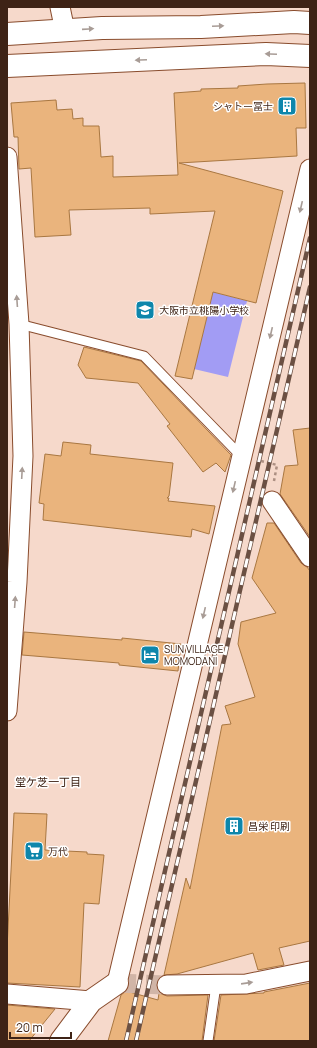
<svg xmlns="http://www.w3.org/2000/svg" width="317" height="1048" viewBox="0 0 317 1048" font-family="Manrope,'Noto Sans JP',sans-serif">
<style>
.water{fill:#a29cf4}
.building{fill:#eab47d;stroke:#a97741}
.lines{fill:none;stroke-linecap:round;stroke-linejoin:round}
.minor-tunnel{stroke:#d1b5a7;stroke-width:19;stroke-dasharray:19 10;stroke-linecap:butt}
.service-casing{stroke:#894c2d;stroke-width:11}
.minor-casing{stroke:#894c2d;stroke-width:21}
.tertiary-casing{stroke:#894c2d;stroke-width:24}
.path{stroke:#ac8f82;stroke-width:2.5;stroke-dasharray:3 3;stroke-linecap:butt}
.service{stroke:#fff;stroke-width:9}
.minor{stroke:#fff;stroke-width:19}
.tertiary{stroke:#fff;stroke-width:22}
.rail-casing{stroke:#6b5043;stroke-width:4.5}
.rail{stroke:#fff;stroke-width:3;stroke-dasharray:9;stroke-linecap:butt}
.oneway{fill:#a89c96}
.labels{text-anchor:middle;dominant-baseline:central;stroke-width:3;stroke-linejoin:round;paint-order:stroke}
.poi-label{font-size:10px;fill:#3e2316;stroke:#fff;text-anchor:start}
.neighbourhood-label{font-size:11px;fill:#3e2316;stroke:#fff}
</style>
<rect width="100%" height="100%" fill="#f6d9cb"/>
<path class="water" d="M213,292L247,301L228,377L194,369Z"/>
<g class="building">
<path d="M305,83L306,128H296L297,156L179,163L283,191L256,303L213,292L192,379L175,376L215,211L150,214V208L69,210L71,235L35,237L31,168L19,169L18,137H14L11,103L56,100L57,110L72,109L73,119L83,118V126H99L101,157L113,156V177L178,175L174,93L201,91V89L238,88V86L267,84Z"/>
<path d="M84,347L141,361L231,455L225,472L216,463L203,472L167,426L170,424L138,383L86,378L78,365Z"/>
<path d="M310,428V537L280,494L285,466L298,465L293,430Z"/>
<path d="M63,442L91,445L90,454L173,463L169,496L167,498H169L168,501L215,506L209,534L192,529L191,537L43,520L44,504L39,503L45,454L61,456Z"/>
<path d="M267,523H274L301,563L307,567L310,571V941L279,948L284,965L258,970L253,953L177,974L164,975L186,878L190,889L222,725L231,724L225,706L255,697L238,644L241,622L276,613L252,578Z"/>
<path d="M24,632L122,640V638L181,644L178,671L119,665V663L22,655Z"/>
<path d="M14,813L47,814L45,850L87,852V854L104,855L99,904L84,903L80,987L7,983V948Z"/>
<path d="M310,983V1041H214L221,995L264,993V992Z"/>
<path d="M126,991L158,1000L159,993L167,996L208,995L202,1041H108L121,995Z"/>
<path d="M7,1005L55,1009L29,1041H7Z"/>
</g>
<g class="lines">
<path class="minor-tunnel" d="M117,983L167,985"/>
<defs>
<g id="service">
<path d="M19,324L144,356L242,457"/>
<path d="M208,1041L216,985"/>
</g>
<g id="minor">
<path d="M60,7L65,31"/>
<path d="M7,157L19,324L23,456L17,582L7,711"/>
<path d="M272,501L310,557"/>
<path d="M117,983L310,169"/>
<path d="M167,985L246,984L310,971"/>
<path d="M7,994L91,1001"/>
</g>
<g id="tertiary">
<path d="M7,34L102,28L201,27L294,22L310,23"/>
<path d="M7,66L266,54L310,56"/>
<path d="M61,1041L91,1001L117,983"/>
</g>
</defs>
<use href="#service" class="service-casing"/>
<use href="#minor" class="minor-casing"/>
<use href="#tertiary" class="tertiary-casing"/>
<path class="path" d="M261,461L277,465L274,481"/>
<use href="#service" class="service"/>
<use href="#minor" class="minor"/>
<use href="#tertiary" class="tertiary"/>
<defs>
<g id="rail">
<path d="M126,1041L310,238"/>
<path d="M136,1041L310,287"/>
</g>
</defs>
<use href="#rail" class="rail-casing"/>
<use href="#rail" class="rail"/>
</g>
<defs><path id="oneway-solid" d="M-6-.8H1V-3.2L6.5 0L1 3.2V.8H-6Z"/></defs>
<g class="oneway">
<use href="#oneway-solid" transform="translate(218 26) rotate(-3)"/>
<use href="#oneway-solid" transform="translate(88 29) rotate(-4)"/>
<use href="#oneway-solid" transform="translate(271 54) rotate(-178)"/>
<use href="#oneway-solid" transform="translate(141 60) rotate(177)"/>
<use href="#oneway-solid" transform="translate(301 207) rotate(103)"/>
<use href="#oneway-solid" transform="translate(17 301) rotate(-94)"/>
<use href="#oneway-solid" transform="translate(271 333) rotate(103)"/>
<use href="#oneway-solid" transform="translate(22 473) rotate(-87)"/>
<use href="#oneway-solid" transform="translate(234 487) rotate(103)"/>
<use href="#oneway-solid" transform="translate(15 602) rotate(-86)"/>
<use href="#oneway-solid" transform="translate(204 613) rotate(103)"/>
<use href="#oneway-solid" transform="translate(247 983) rotate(-8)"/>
</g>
<defs>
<symbol id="building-square" viewBox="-11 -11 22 22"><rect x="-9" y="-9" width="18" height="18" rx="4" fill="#0e86ab" stroke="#fff"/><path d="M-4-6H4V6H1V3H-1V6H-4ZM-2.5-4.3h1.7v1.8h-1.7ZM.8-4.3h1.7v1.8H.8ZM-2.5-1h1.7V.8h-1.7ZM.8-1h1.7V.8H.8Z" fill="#fff"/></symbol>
<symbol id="school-square" viewBox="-11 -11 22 22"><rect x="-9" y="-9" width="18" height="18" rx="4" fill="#0e86ab" stroke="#fff"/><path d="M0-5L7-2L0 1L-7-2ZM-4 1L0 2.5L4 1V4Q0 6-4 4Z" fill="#fff"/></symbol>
<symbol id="hotel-square" viewBox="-11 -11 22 22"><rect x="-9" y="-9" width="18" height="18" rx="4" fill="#0e86ab" stroke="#fff"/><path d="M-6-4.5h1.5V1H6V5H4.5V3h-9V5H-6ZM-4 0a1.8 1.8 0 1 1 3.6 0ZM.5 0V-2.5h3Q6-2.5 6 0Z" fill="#fff"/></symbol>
<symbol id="supermarket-square" viewBox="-11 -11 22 22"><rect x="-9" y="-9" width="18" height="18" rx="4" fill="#0e86ab" stroke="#fff"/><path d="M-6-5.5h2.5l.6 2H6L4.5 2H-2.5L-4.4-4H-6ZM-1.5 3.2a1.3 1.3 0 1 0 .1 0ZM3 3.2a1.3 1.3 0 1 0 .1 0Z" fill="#fff"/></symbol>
</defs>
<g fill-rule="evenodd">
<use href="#building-square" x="276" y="95" width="22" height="22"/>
<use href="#school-square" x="134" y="299" width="22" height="22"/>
<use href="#hotel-square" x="139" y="644" width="22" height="22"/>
<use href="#building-square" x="223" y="815" width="22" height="22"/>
<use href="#supermarket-square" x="23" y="840" width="22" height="22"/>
</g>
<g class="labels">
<g class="poi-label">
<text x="273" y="106" text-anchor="end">シャトー冨士</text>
<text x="159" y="310">大阪市立桃陽小学校</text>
<text x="164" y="649">SUN VILLAGE<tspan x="164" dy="12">MOMODANI</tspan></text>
<text x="248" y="826">昌栄 印刷</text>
<text x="48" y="851">万代</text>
</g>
<g class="neighbourhood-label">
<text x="48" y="781">堂ケ芝一丁目</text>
</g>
</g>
<rect width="317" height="1048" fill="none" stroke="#3e2316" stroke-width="16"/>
<path d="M10 1032v6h61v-6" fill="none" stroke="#3e2316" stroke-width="2"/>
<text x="16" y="1032" font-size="12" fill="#3e2316" stroke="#ffffff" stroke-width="3" paint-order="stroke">20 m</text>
</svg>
